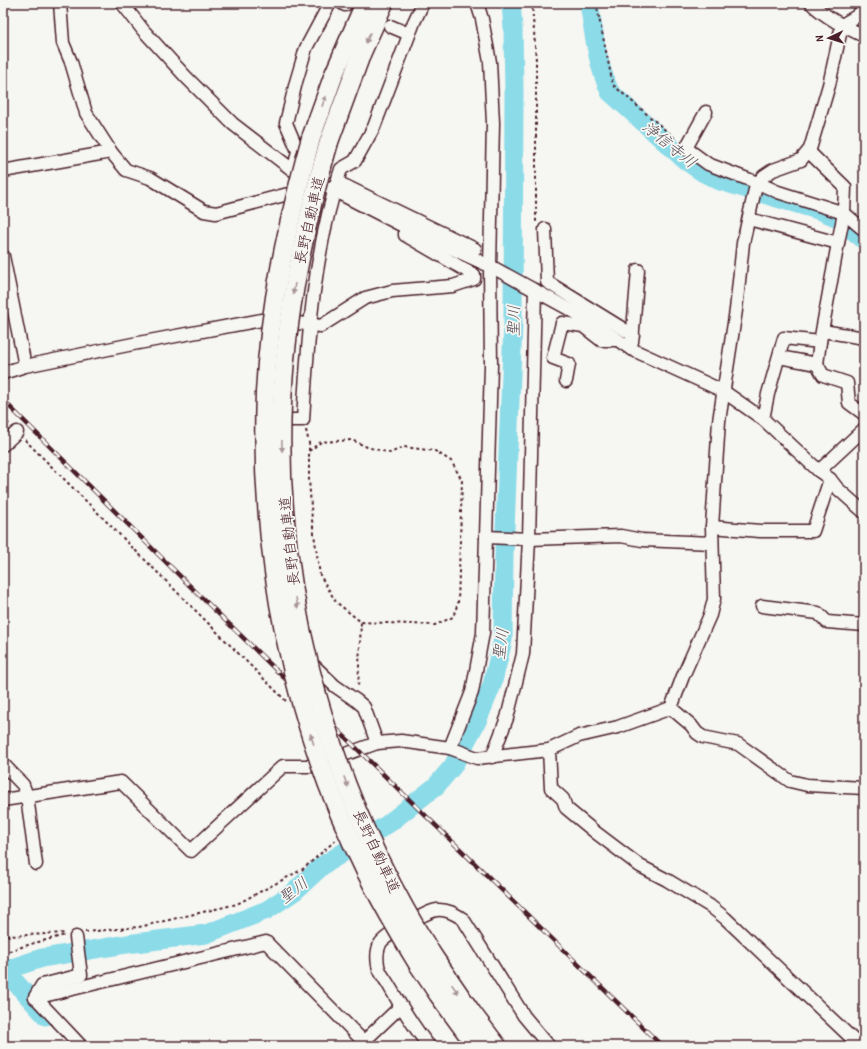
<svg xmlns="http://www.w3.org/2000/svg" width="867" height="1049" viewBox="0 0 867 1049" font-family="'Patrick Hand','Klee One',sans-serif">
<style>
.lines{fill:none;stroke-linecap:round;stroke-linejoin:round}
.river{stroke:#8bdbe8;stroke-width:19}
.minor-casing{stroke:#4a1f2b;stroke-width:15}
.highway-casing{stroke:#4a1f2b;stroke-width:21}
.path{stroke:#4a1f2b;stroke-width:2;stroke-dasharray:3 3;stroke-linecap:butt}
.minor{stroke:#f6f6f2;stroke-width:12}
.highway{stroke:#f6f6f2;stroke-width:18}
.rail-casing{stroke:#4a1f2b;stroke-width:4.5}
.rail{stroke:#f6f6f2;stroke-width:3;stroke-dasharray:9;stroke-linecap:butt}
.highway-bridge-casing{stroke:#4a1f2b;stroke-width:21;stroke-linecap:butt}
.highway-bridge{stroke:#f6f6f2;stroke-width:18}
.oneway{fill:#a99598}
.labels{text-anchor:middle;dominant-baseline:central;stroke-width:3.5;stroke-linejoin:round;paint-order:stroke}
.street-label{font-size:15px;fill:#4a1f2b;stroke:#f6f6f2}
.water-label{font-size:16px;font-style:italic;fill:#5a4e5a;stroke:#f6f6f2}
</style>
<rect width="100%" height="100%" fill="#f6f6f2"/>
<filter id="ink" filterUnits="userSpaceOnUse"><feTurbulence type="fractalNoise" baseFrequency=".025" numOctaves="2"/><feDisplacementMap in="SourceGraphic" scale="8" xChannelSelector="R" yChannelSelector="G"/><feConvolveMatrix kernelMatrix="1 2 1 2 8 2 1 2 1" color-interpolation-filters="sRGB"/></filter>
<g filter="url(#ink)">
<g class="lines">
<g class="river">
<path d="M589,3C594,33 597,64 610,92L686,161L702,172L720,181L821,211L838,218L864,240"/>
<path d="M6,972L46,1016"/>
<path d="M3,973L9,969L42,958L127,944L206,934L267,910L295,891L322,866L388,824L436,786L453,766L478,719L492,685L503,640L504,555L513,323L514,91L513,28L511,3"/>
</g>
<defs>
<g id="minor">
<path d="M60,3L63,43L71,62L86,113L111,152"/>
<path d="M122,3L143,30L186,77L233,124L294,171L307,177"/>
<path d="M342,3L345,5"/>
<path d="M811,3C826,18 845,27 864,36"/>
<path d="M390,26L409,34"/>
<path d="M706,112L686,148L708,164L758,183L778,192L844,213L845,187L809,152"/>
<path d="M294,169L298,151L286,123L296,82L306,48L330,3"/>
<path d="M3,171L111,152L126,170L150,178L204,211L216,213L288,194"/>
<path d="M337,182L475,249"/>
<path d="M327,187L405,227L494,268L589,320L631,349L723,391L763,419L819,471L830,479L837,488L864,512"/>
<path d="M749,219L838,243L820,342L784,338L768,394L763,419"/>
<path d="M545,229L547,282L633,335"/>
<path d="M838,243L844,213L864,230"/>
<path d="M3,256L25,366"/>
<path d="M823,331L864,338"/>
<path d="M632,342L638,270"/>
<path d="M779,357L817,364L820,342"/>
<path d="M817,364L823,375L847,383L849,403L864,414"/>
<path d="M3,373L25,366L133,344L267,319L321,326L365,298L392,291L453,286L474,279V275L405,235V227L413,219"/>
<path d="M566,381L569,364L553,358L562,323L583,326L601,340H618"/>
<path d="M275,420H303C308,336 314,250 341,169L355,161L374,127L414,22L423,3"/>
<path d="M3,445L17,432"/>
<path d="M819,471L864,429"/>
<path d="M712,527L760,531H813L830,479"/>
<path d="M486,537L529,539L621,536L642,540L712,543"/>
<path d="M762,606L818,613L827,622L864,625"/>
<path d="M671,708L683,676L710,615L714,599L712,527L719,421L736,310L743,243L756,185L764,176L773,170L801,160L810,149L829,85L842,25L857,16L864,8"/>
<path d="M671,708L691,725L697,733L703,737L738,744L790,781L807,785L864,788"/>
<path d="M377,743L401,741L450,748L477,758L549,750L579,736L618,727L671,708"/>
<path d="M450,748L472,692L483,633L486,537L491,366L490,267L493,123L490,62L482,19L477,3"/>
<path d="M549,750L551,788L563,799L566,808L595,832L640,866L667,880L710,906L725,918L860,1046"/>
<path d="M492,757L507,718L523,654L529,539L535,290"/>
<path d="M3,764L23,785L27,796L36,864"/>
<path d="M3,800L121,782L191,851L283,766H313L377,743L364,707L357,701L335,686L309,661"/>
<path d="M76,937L81,975L42,985L35,997L81,1046"/>
<path d="M35,998L266,942L364,1042"/>
<path d="M359,1046L401,1006"/>
<path d="M429,1046C413,1027 401,1006 388,984C385,979 379,972 378,965C377,959 377,950 380,944C383,936 428,911 437,910C447,909 455,914 463,919L524,1016L549,1046"/>
</g>
<g id="highway">
<path d="M311,138L334,74L365,3"/>
<path d="M329,142L362,52L384,3"/>
<path d="M433,956L472,1013L497,1046"/>
<path d="M418,964L438,994L476,1046"/>
</g>
</defs>
<use href="#minor" class="minor-casing"/>
<use href="#highway" class="highway-casing"/>
<g class="path">
<path d="M532,3L536,60V224"/>
<path d="M596,3L613,85L677,140"/>
<path d="M3,418L9,424"/>
<path d="M306,430L309,443V479L312,520L320,575L336,602L361,622L358,688"/>
<path d="M25,440L286,701"/>
<path d="M309,451L321,442L352,440L367,447L390,453L404,447L435,451L451,461L462,480L458,603L453,617L435,625L361,622"/>
<path d="M3,930L9,936L66,933"/>
<path d="M85,932L139,927L237,904L303,869L336,840"/>
<path d="M3,953L31,944L65,935"/>
</g>
<use href="#minor" class="minor"/>
<use href="#highway" class="highway"/>
<defs>
<path id="rail" d="M3,400L191,587L662,1046"/>
</defs>
<use href="#rail" class="rail-casing"/>
<use href="#rail" class="rail"/>
<defs>
<g id="highway-bridge">
<path d="M311,138C288,221 269,306 265,393C259,556 292,723 365,870C381,902 399,933 418,964"/>
<path d="M329,142C308,213 292,285 285,359C266,566 322,781 433,956"/>
</g>
</defs>
<use href="#highway-bridge" class="highway-bridge-casing"/>
<use href="#highway-bridge" class="highway-bridge"/>
</g>
<defs><path id="oneway-solid" d="M-6-.8H1V-3.2L6.5 0L1 3.2V.8H-6Z"/></defs>
<g class="oneway">
<use href="#oneway-solid" transform="translate(368 38) rotate(114)"/>
<use href="#oneway-solid" transform="translate(324 101) rotate(-70)"/>
<use href="#oneway-solid" transform="translate(294 289) rotate(100)"/>
<use href="#oneway-solid" transform="translate(282 446) rotate(89)"/>
<use href="#oneway-solid" transform="translate(297 603) rotate(80)"/>
<use href="#oneway-solid" transform="translate(312 739) rotate(-108)"/>
<use href="#oneway-solid" transform="translate(346 782) rotate(69)"/>
<use href="#oneway-solid" transform="translate(455 989) rotate(55)"/>
</g>
</g>
<g class="labels">
<g class="street-label">
<text transform="translate(309 220) rotate(-77)">長野自動車道</text>
<text transform="translate(289 541) rotate(-96)">長野自動車道</text>
<text transform="translate(377 851) rotate(65)">長野自動車道</text>
</g>
<g class="water-label">
<text transform="translate(670 144) rotate(39)">浄信寺川</text>
<text transform="translate(513 321) rotate(-89)">聖川</text>
<text transform="translate(500 644) rotate(-82)">聖川</text>
<text transform="translate(293 890) rotate(-38)">聖川</text>
</g>
</g>
<rect width="867" height="1049" fill="none" stroke="#f6f6f2" stroke-width="16"/>
<rect x="8" y="8" width="851" height="1033" fill="none" stroke="#4a1f2b" stroke-width="1.5" filter="url(#ink)"/>
<g transform="translate(829 38) rotate(266)" stroke="#f6f6f2" stroke-width="3" paint-order="stroke">
<path d="M0-3L7 15L0 10L-7 15Z" fill="#4a1f2b"/>
<text y="-6" font-size="11" font-weight="bold" text-anchor="middle" fill="#4a1f2b">N</text>
</g>
</svg>
